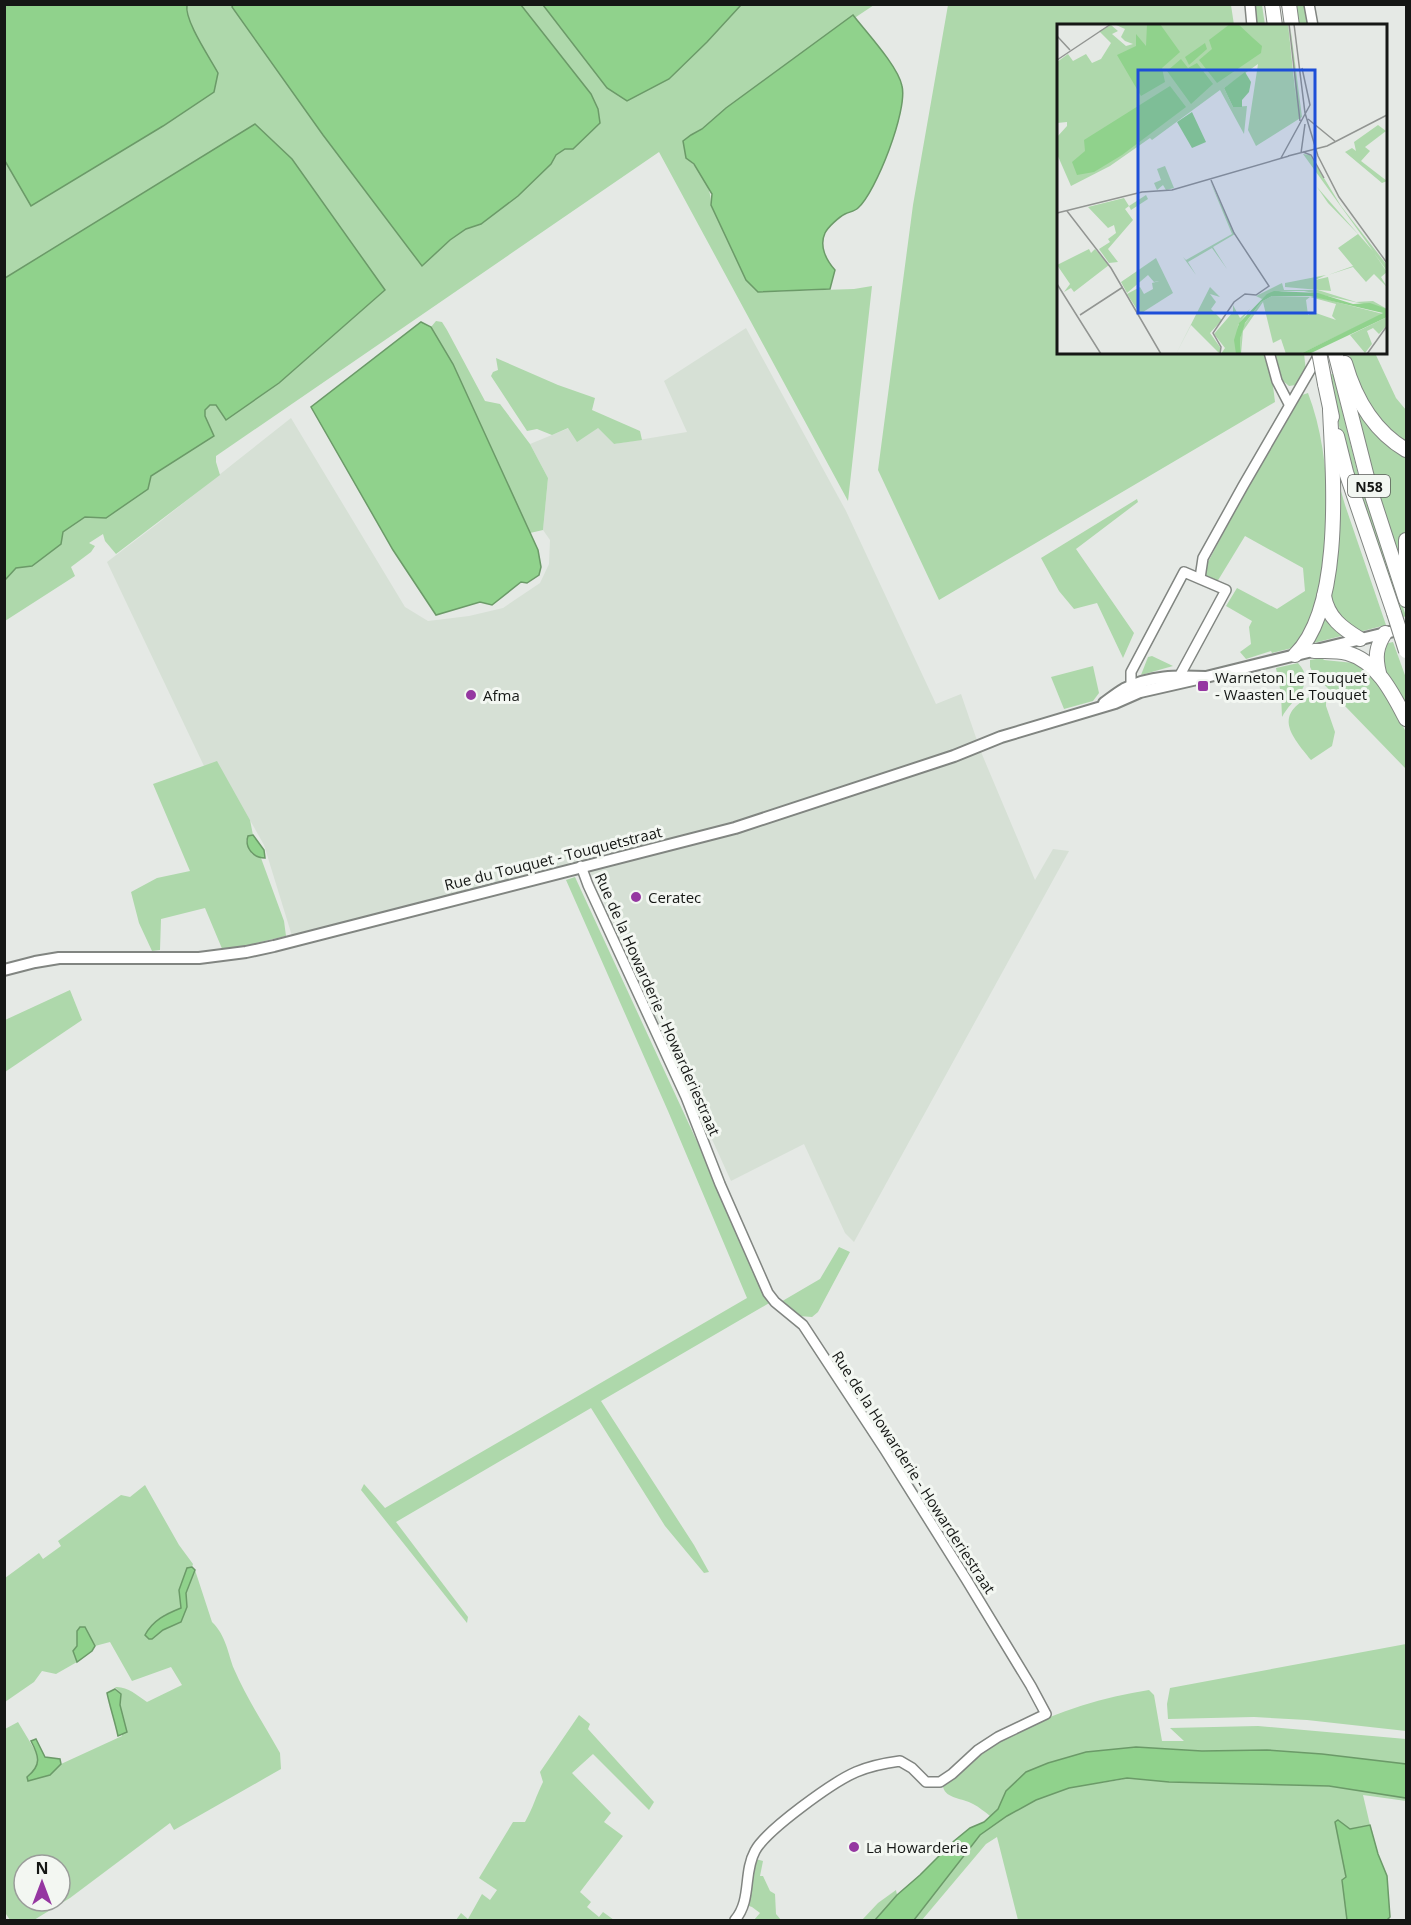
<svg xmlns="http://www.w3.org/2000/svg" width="1411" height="1925" viewBox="0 0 1411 1925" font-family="'Open Sans',sans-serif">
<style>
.built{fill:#d6e0d5}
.green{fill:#aed8ab;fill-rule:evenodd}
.water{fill:#90d28c;stroke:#6b9a68;stroke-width:1.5}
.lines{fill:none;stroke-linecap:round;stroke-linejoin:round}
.minor-casing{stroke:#818581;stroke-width:12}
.major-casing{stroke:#818581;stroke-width:14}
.highway-casing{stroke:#818581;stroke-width:16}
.minor{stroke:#fff;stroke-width:9}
.major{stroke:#fff;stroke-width:10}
.highway{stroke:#fff;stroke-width:14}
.highway-bridge-casing{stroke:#818581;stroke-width:16;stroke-linecap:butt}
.highway-bridge{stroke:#fff;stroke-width:14}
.poi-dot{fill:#9537a1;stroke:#f3f7f2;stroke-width:2}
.labels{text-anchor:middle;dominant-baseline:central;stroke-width:6;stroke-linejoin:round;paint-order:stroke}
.shield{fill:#f3f7f2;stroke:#585a57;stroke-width:1.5}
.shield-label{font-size:14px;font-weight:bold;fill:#151715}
.poi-label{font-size:15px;fill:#151715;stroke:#f3f7f2;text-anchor:start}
.street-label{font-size:15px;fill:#151715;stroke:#f3f7f2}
.inset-road{fill:none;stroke:#929592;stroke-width:1.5}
.view{fill:#1d4ed8;fill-opacity:0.15;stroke:#1d4ed8;stroke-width:3}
.inset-edge{fill:none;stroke:#151715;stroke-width:3}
</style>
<rect width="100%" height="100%" fill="#e5e9e5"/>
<path class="built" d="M746,328L846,511L936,704L961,694L981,752L1035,880L1053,849L1069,851L854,1242L845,1233L804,1144L731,1181L585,861L292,936L264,845L217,762L204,766L107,562L157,524L291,418L405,607L428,621L469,616L503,608L540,583L549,564L550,540L543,530L548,478L530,444L569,428H598L614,444L687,432L664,381Z"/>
<g class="green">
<path d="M5,5H874C832,33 790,61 749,91C731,104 711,126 691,135L686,158C700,168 712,188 711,205L746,280L758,292L854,289L872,286L848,501L659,152L216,456V462L220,475L116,554L105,541L103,534L89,543L95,546L91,552L71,567L75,576L5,621Z"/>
<path d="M948,5H1231L1234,25L1058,26V352L1269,353L1275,402L939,600L878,470L913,205Z"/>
<path d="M1254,5H1262L1265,25H1255Z"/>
<path d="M1297,5H1306L1310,25H1299Z"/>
<path d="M436,321L442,322L447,330L485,401L500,404L530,444L548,478L543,530L530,533L453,364L431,327Z"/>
<path d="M1272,353H1304L1306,372L1296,385L1289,386L1282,380Z"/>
<path d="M1349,353H1375L1396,398L1406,410V443C1386,430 1363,403 1356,381C1352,372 1351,362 1349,353Z"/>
<path d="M496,358L558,385L595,398L592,410L640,431L642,440L614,444L598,428L577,442L568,428L552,435L537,429L527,431L491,376L493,372L498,370Z"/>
<path d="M1333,374L1362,490L1406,616L1401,618L1346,455L1327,375Z"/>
<path d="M1308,393C1333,458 1333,553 1313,620C1310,629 1302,639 1296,647L1272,653L1271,651L1246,659L1240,652L1251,644L1249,627L1252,621L1226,606L1237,588L1277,609L1305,591L1303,568L1245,536L1217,582L1204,576L1208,562L1236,509L1302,395Z"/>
<path d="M1351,393L1406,455V529L1402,541L1400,558L1369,466Z"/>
<path d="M1334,467L1345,505L1386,625L1355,633L1337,619L1328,593Z"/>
<path d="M1137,499L1138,502L1076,549L1134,633L1123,658L1097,603L1074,609L1059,591L1041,558Z"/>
<path d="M1323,612L1345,635L1310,644Z"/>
<path d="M1393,642L1406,678V712L1381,664L1384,644Z"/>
<path d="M1152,656L1173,666L1141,675L1148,657Z"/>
<path d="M1322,658L1324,660L1354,663L1372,674L1385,692L1406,732V769L1313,673L1310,667V660Z"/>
<path d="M1298,663C1318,685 1292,698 1282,717L1281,694L1276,668Z"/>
<path d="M1093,666L1099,693L1093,701L1064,709L1051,677Z"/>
<path d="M1313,695H1318L1326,699V706L1335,732L1332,746L1311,760C1291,735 1272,715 1313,695Z"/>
<path d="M217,761L250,820L253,835L248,837L246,841L252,854L261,858L284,921L286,936L223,951L205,908L161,919L160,950L152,951L139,923L131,892L157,878L190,871L153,784Z"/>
<path d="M575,877L771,1302L601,1401L694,1545L709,1572L704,1573L665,1526L591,1408L396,1522L468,1617L467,1623L361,1490L364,1484L385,1508L747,1298L668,1111L566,880Z"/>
<path d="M70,990L82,1020L5,1072V1020Z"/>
<path d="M839,1247L850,1252L818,1312L812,1317L799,1316L779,1303L820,1279Z"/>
<path d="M145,1485L179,1545L193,1564L192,1567L187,1569L179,1590L181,1608L164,1615L152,1639L163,1630L181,1622L186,1593L195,1570L212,1622C226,1635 228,1654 234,1669C247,1699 265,1726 280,1753L281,1769L174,1830L170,1823L70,1898L34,1920H10L4,1911L5,1729L18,1722L39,1757C39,1766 34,1772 28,1777L50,1775L61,1764L122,1736L120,1705L121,1694L115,1687C127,1686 137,1695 147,1702L182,1685L171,1667L132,1681L110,1642L95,1646L85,1627L77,1631V1646L73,1651L77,1662L56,1674L42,1671L34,1682L5,1702V1578L39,1553L43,1559L61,1546L58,1541L121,1495L130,1497ZM24,1865H60V1901H24Z"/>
<path d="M1406,1644V1731L1307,1720L1254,1717L1168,1719L1167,1704L1170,1688Z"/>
<path d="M1149,1690L1154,1695L1162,1741H1184L1170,1728L1258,1726L1406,1739V1764L1322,1754L1267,1750L1202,1751L1136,1747L1086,1752L1006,1791L998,1809L990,1816C985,1812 979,1807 973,1804C963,1798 946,1799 943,1787C949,1778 958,1771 966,1765C1017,1724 1085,1700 1149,1690Z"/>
<path d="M579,1715L590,1724L588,1729L654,1802L649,1810L593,1754L572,1773L611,1813L604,1822L623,1836L580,1892L591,1902L587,1907L599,1917L603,1912L614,1920H456L461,1913L468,1919L482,1894L490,1900L497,1890L479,1878L513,1822H525C533,1808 536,1796 543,1782L540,1772Z"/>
<path d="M1127,1778L1169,1782L1329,1786L1406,1798V1801L1363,1795L1370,1825L1350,1829L1338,1821C1335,1832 1344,1863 1346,1877L1342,1880L1347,1920H1018L997,1837L986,1844L922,1920H914L980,1835C1007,1814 1038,1795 1071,1787C1090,1783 1109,1783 1127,1778Z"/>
<path d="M756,1859L763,1861L760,1876H763L770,1891L775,1894L776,1914L781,1920H754L760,1913L752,1907L746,1905L752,1869Z"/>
<path d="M896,1890L897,1895L875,1920H862L878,1903Z"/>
</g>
<g class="water">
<path d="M4,5H187C184,20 210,58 218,73L214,92L163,126L31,206L5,161Z"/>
<path d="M233,5H521L591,94L598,109L600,123L573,149H565L556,155L551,164L518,196L481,224L466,229L450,240L422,266L323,135L232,7Z"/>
<path d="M543,5H741L707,42L669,79L627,101L607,88Z"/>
<path d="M853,15C866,32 898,66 902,86C908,110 876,192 858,208C855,211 849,212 845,214C839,217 828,227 825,233C819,246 826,260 835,270L830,289L758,292L746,280L711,205L712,194L694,164L686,158L683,141L691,135L702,129L726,108Z"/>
<path d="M255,124L292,159L385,290L279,383L226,420L216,405H210L205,410V416L214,436L151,476L148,489L106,518L85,517L63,532L61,544L32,566L16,568L5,580V278Z"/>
<path d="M421,322L431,327L453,364L538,550L541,567L539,575L527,583L521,582L492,605L480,602L436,615L393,550L311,407Z"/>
<path d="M253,835L264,850L265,858C254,858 244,848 248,836Z"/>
<path d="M192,1567L195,1570L186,1593L187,1607L181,1622L163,1630L152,1639H149L145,1635C153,1620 166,1614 181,1608L179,1590L187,1568Z"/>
<path d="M80,1627H85L95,1646L92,1651L77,1662L73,1651L77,1646V1631Z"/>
<path d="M115,1689L121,1694L120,1705L127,1732L118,1736C115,1722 110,1707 107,1693Z"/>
<path d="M36,1739L45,1757L60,1759L61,1764L50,1775L28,1781L27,1777C42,1765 39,1756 31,1741Z"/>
<path d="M1136,1747L1202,1751L1267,1750L1322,1754L1406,1764V1798L1329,1786L1169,1782L1127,1778L1069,1788L1036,1800L1007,1816L980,1835L914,1920H875L897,1895L920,1875L954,1841L970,1828L984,1822L998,1809L1006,1791L1026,1772L1048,1763L1086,1752Z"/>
<path d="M1338,1820L1350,1829L1370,1825L1378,1854L1387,1876L1390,1917L1387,1920H1347L1342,1880L1346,1877L1335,1822Z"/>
</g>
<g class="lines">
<defs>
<g id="minor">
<path d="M1250,4L1252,26"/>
<path d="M1309,4L1313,26"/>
<path d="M1269,352L1277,381L1289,404"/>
<path d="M1200,578L1203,558L1243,486L1320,353"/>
<path d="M1136,689L1131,682V672L1184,572L1226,590L1180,675"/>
<path d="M581,866L588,885L686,1097L720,1184L768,1293L775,1302L803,1325L885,1450L966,1579L1031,1686L1046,1714L998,1737L978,1750L952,1774L940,1782H926L912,1768L900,1761C885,1763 870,1766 856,1772C833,1782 766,1830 755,1851C743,1873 752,1900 735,1920"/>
</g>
<g id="major">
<path d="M1104,703C1111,698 1117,693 1124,689C1151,675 1177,676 1206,677L1406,628"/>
<path d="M4,970L35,962L59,958H199L246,952L274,946L735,828L954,756L1001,737L1115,703L1140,692L1206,677"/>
</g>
<g id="highway">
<path d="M1272,4L1275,26"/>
<path d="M1289,4L1292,26"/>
<path d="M1335,352L1370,489L1406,600"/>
<path d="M1345,363C1355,398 1374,431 1406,450"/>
<path d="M1325,384L1332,417"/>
<path d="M1337,436L1346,472L1394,613"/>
<path d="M1406,540V569"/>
<path d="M1324,596C1328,618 1342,628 1360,639"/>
<path d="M1314,651C1325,651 1337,650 1347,653C1377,661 1393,694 1406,719"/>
<path d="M1295,655C1344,607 1333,475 1330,410"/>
<path d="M1379,673C1375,657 1376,647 1385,633"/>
</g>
</defs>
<use href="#minor" class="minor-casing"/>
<use href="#major" class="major-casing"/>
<use href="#highway" class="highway-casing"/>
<use href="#minor" class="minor"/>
<use href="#major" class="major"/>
<use href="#highway" class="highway"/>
<defs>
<g id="highway-bridge">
<path d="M1319,352L1325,384"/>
<path d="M1394,613L1406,651"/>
</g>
</defs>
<use href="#highway-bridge" class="highway-bridge-casing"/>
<use href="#highway-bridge" class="highway-bridge"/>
</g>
<g class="poi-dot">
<rect x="1197" y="680" width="12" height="12" rx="3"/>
<circle cx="471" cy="695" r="6"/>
<circle cx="636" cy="897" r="6"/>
<circle cx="854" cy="1847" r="6"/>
</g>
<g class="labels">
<rect class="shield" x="1348" y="475" width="42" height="22" rx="4.5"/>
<g class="shield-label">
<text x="1369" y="486">N58</text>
</g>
<g class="poi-label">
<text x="1215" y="677">Warneton Le Touquet<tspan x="1215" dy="17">- Waasten Le Touquet</tspan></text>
<text x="483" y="695">Afma</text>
<text x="648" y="897">Ceratec</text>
<text x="866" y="1847">La Howarderie</text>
</g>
<g class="street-label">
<text transform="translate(553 858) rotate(-14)">Rue du Touquet - Touquetstraat</text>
<text transform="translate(658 1004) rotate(66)">Rue de la Howarderie - Howarderiestraat</text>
<text transform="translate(914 1472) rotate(57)">Rue de la Howarderie - Howarderiestraat</text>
</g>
</g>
<g transform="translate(1057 24)">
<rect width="330" height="330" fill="#e5e9e5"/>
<path d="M57,0H231L239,75L233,0L245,93L199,122L191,106L201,40L167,64L176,83L190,82L187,110L163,66L95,116L93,114L53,142L14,162L0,130V113L10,102V98L0,99V38L11,30L16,37L29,30L35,39L44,35L54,19L42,7L54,1L61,7L55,10L69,22L76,20L68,17L64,13L68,5ZM321,101L329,107L308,123L313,127L304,137L330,157L325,159L288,128L295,124L299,127L297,118ZM246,130L253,131L284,182L330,241V247L317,229L330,248L324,253L330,263L317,250L309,258L296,243L271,251L296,242L281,224L301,210L271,179L260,163L316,227ZM108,142L117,164L109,166L106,161L100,166L97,159L104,156L100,145ZM153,157L178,210L156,223L170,245L155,224L131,238L139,251L126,233L129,236L175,210ZM89,171L91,175L74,186L72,182L68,185L76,196L51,225L61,238L52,239L42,225L53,218L51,215L59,209L57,201L51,204L31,183L67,174L72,182ZM32,225L34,229L38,225L52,241L17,268L14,264L7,268L13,260L0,241ZM99,234L116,269L83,290L70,270L83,263L87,270L96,265L95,259L102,257L97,258L91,251L70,269L64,258ZM269,251L258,256L271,253L274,267L228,263V259ZM225,259L227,266H261L299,278L316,277L330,285L247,267H224L205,275L199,272ZM153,263L163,273L153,270L159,278L154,285L165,296L153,309L163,323V330L134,301L119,330ZM215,272L260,273L326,290L243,330H229L224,315L216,319L206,278L186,307L184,330L183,315L186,302L204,278ZM253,273L279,280L275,292L279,296L256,288L251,291L249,276ZM176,281L183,294L193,285L181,301L179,330H164L168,324L157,310L176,288ZM330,293V301L322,310L316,304L310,307L315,320L308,329L293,311Z" fill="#aed8ab" fill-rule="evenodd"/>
<path d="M90,0H103L123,28L105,44L108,58L84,72L60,31L79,22V10L89,22ZM173,0H181L196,14L205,22L204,29L160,59L142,36L155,25L152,16ZM148,19L150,25L132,41L128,33ZM124,35L131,44L140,39L156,60L134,80L110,47ZM188,48L194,58L192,68L185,76V83H176L167,64ZM113,62L129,83L65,131L37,148L20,151L15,138L28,127L27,116ZM135,88L149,118L135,124L120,98ZM217,267L261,269L296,280L313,279L330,285V293L252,330H243L326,289L253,272H215L204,278L188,299L183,315L184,330H179L177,316L182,299L210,270Z" fill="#90d28c"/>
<path class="inset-road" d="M232,0L243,97M237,0L248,89L261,132L282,173L330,239M0,12L13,26M0,36L54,0M251,95L279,118M246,128L254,131L267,154M244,129L248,100M231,132L270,122L330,91M224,134L253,81L245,44M154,156L177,209L212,262L199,271L188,270L177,278L156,309L164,323L163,330M10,187L54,244L104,330M0,189L85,168L115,166L232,132M0,260L44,330M23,291L66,263M310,330L330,302"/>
<path class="view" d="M81,46H258V289H81Z"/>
<rect width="330" height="330" class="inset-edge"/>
</g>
<rect width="1411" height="1925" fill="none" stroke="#151715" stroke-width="12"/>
<g transform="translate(42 1883)"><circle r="28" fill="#f3f7f2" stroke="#9a9d9a" stroke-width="1.5"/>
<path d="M0-4.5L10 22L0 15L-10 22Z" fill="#9537a1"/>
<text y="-9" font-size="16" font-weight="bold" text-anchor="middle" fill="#151715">N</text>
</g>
</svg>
